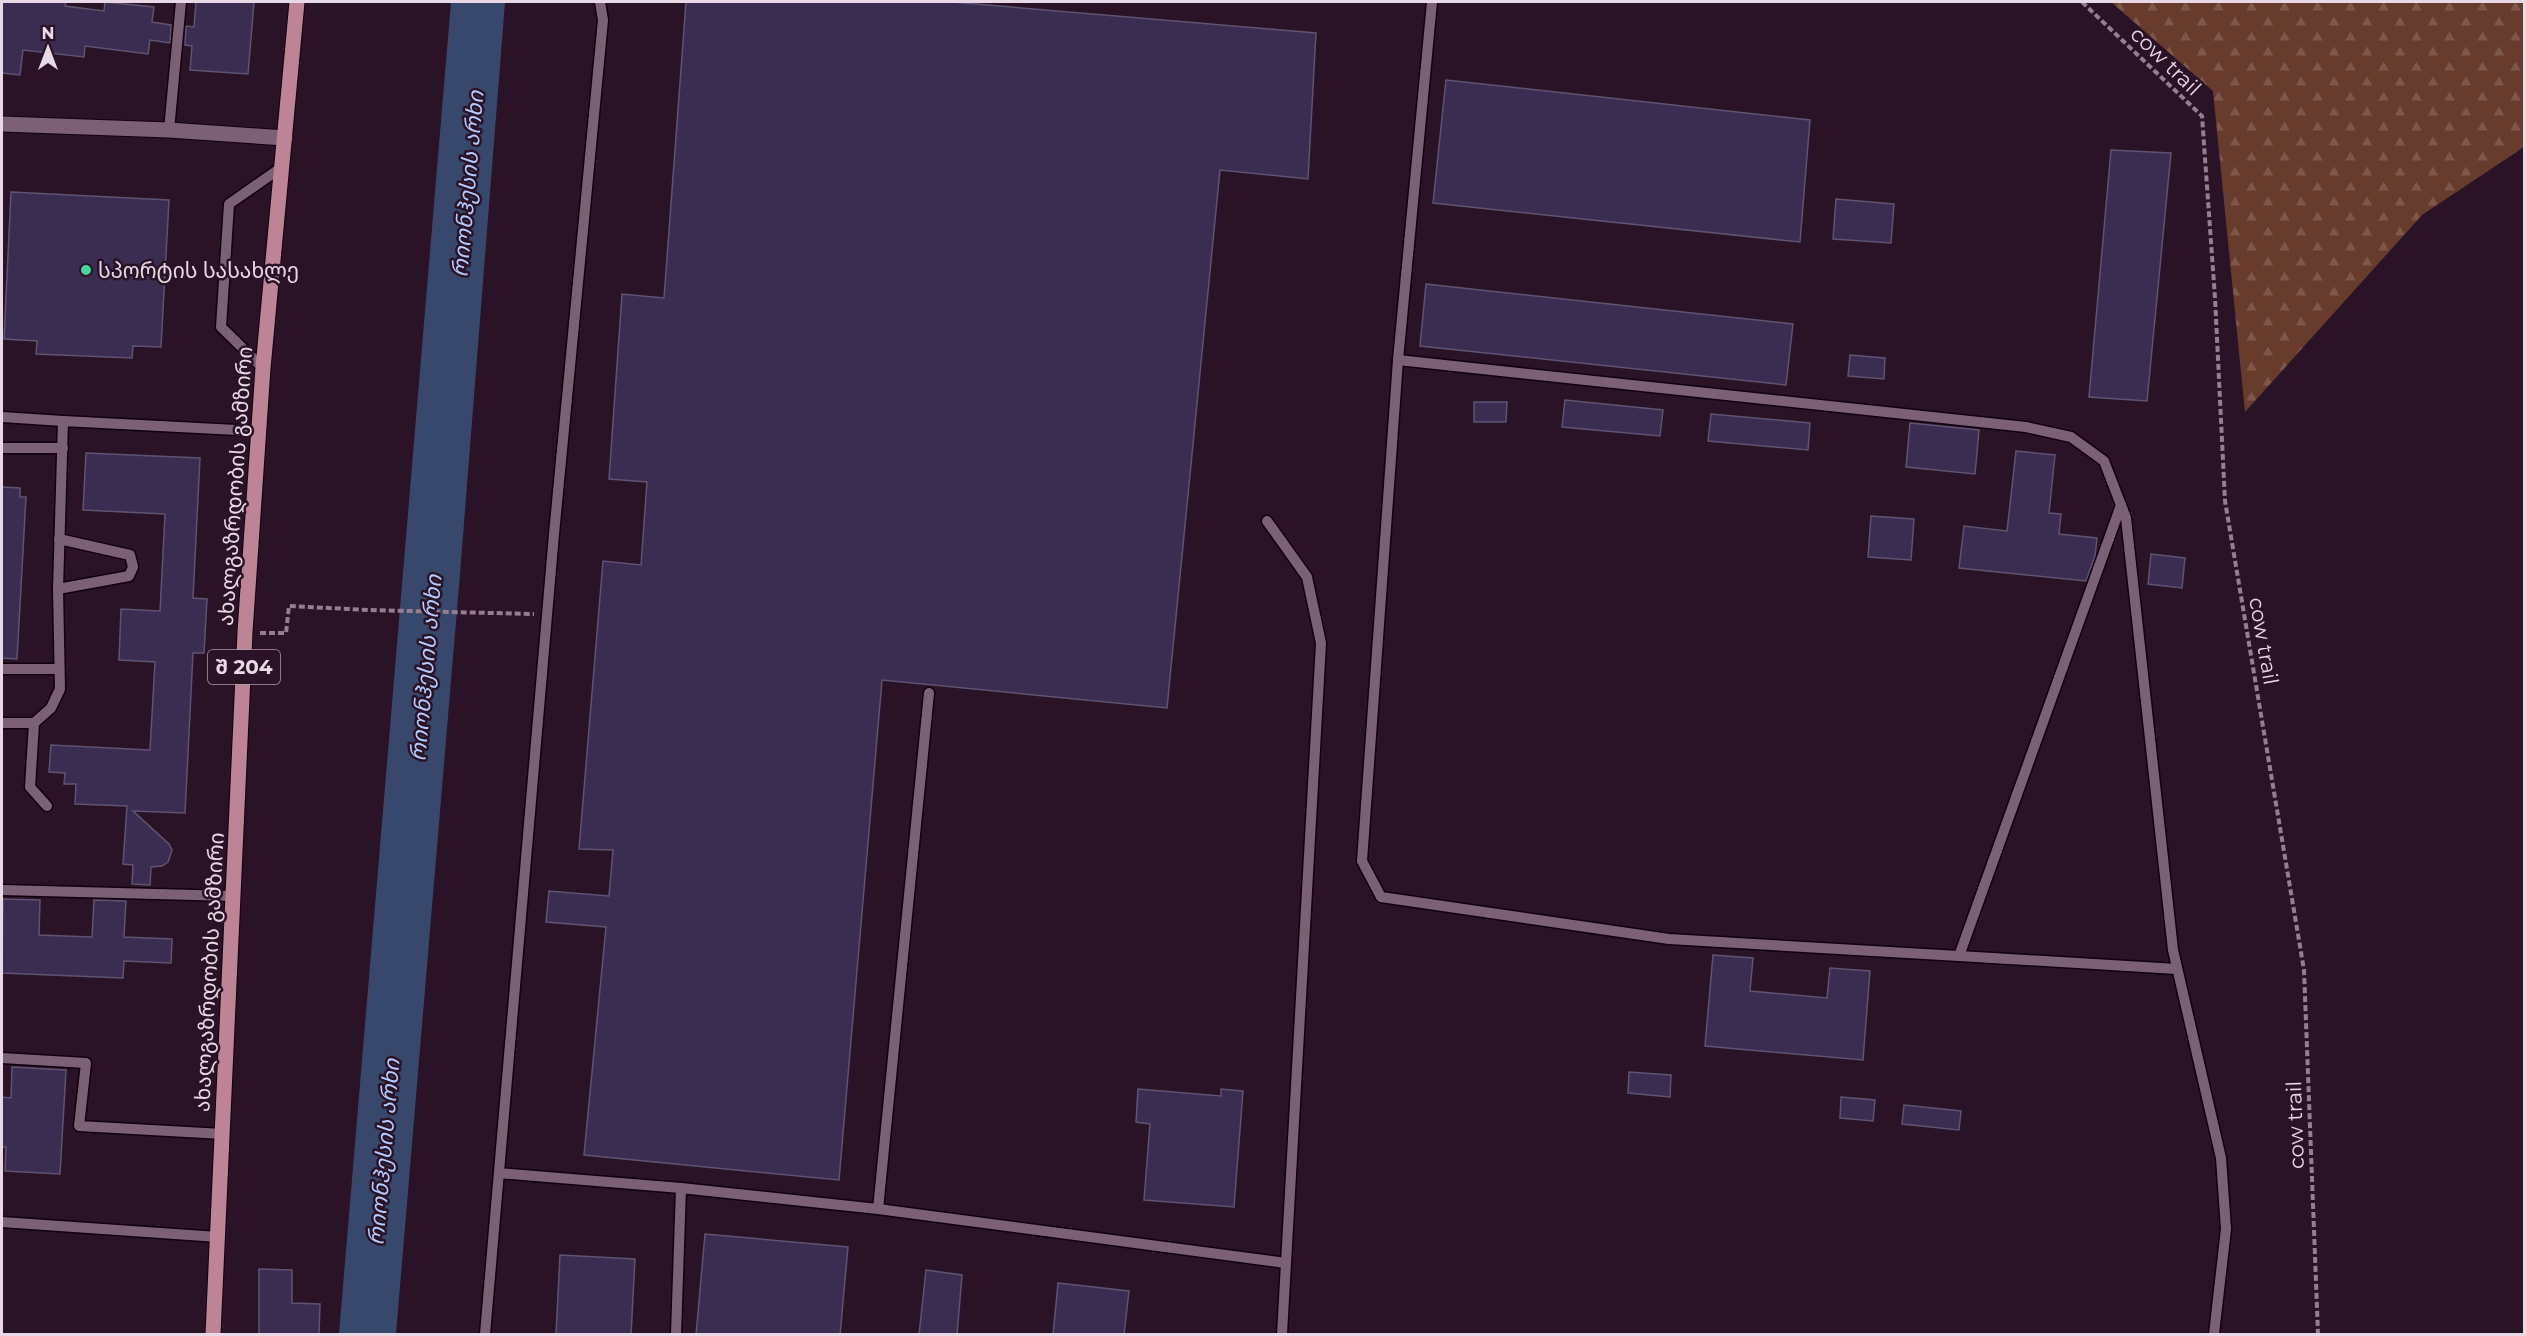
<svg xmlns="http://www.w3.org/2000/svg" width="2526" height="1336" viewBox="0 0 2526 1336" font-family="Montserrat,'Noto Sans Georgian',sans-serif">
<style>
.forest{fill:url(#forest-firs)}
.water{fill:#38486d}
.building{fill:#3b2d52;stroke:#5e5472;stroke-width:1.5}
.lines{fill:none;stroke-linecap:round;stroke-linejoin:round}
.lane-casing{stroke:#11010f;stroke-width:13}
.street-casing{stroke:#11010f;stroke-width:17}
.primary-casing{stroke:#11010f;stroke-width:17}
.path{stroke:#937f8f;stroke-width:4;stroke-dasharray:6 3;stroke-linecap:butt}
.lane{stroke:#7c6076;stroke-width:10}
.street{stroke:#7c6076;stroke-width:15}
.primary{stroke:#bd8495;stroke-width:15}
.poi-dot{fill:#49d49c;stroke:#2a1326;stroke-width:2}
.labels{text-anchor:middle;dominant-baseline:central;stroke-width:5;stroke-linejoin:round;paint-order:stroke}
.shield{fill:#2a1326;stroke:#b09dac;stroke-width:1.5}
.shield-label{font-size:20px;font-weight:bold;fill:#e9d8e5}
.street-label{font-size:21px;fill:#e9d8e5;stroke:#2a1326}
.poi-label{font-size:21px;fill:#e9d8e5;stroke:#2a1326;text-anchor:start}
.water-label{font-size:22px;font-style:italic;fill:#b4ccff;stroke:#2a1326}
</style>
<defs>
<pattern id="forest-firs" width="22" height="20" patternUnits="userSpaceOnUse" patternTransform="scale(1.5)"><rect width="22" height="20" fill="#673c2c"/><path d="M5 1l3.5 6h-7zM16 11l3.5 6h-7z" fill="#7d574a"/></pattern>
</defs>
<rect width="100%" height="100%" fill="#2a1326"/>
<path class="forest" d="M2111,2H2524V147L2422,215L2245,412L2213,91Z"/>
<path class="water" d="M451,2H505L460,574L396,1334H339Z"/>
<g class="building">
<path d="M2,2H66L65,6L104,11L105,2L154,7L152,22L171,25L170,43L150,40L148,54L85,46L84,57L23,50L20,75L2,73Z"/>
<path d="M196,2H254L248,74L190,70L192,46L185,45L186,26L194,27Z"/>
<path d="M686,2H952L1316,33L1308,179L1220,170L1167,708L882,680L839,1180L584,1155L606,927L546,922L549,891L609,896L613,850L579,849L603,561L641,565L647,482L609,479L622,294L664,298Z"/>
<path d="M1446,80L1810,120L1800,242L1433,203Z"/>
<path d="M2111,150L2171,153L2147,401L2089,397Z"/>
<path d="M11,192L169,200L161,347L133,346L132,358L36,354L37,341L4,339Z"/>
<path d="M1836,199L1894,204L1891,243L1833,239Z"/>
<path d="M1426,284L1793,324L1786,385L1420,346Z"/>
<path d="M1850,355L1885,358L1884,379L1848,376Z"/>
<path d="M1565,400L1663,410L1660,436L1562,427Z"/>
<path d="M1474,402H1507L1506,422H1474Z"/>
<path d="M1711,414L1810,423L1808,450L1708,441Z"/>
<path d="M1910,423L1979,430L1975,474L1906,467Z"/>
<path d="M2016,451L2055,455L2049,513L2061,514L2059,534L2097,538L2095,556L2086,581L1959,568L1964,526L2007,531Z"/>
<path d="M86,453L200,458L193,598L207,599L204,653H193L185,813L133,811L169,844L172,850L168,862L162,866L151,867L150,885L132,884L133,865L123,864L127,806L75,804L76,784H64L65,773L49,772L51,745L150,750L155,662L119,660L121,609L160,611L165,514L83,510Z"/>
<path d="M2,487L20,488V497H26L17,659L2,658Z"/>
<path d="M1871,516L1914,519L1911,560L1868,557Z"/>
<path d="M2151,554L2185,558L2182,588L2148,584Z"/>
<path d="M3,899L40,900L39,935L92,937L94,900L126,901L124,937L172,939L171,963L124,961L123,978L2,973Z"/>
<path d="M1713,955L1753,958L1750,991L1827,998L1830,968L1870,971L1863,1060L1705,1046Z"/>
<path d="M12,1067L66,1070L60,1174L5,1171L6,1147H2V1097L11,1098Z"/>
<path d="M1629,1072L1671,1075L1670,1097L1628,1093Z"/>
<path d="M1138,1089L1221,1096V1089L1243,1091L1234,1207L1144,1200L1150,1124L1136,1122Z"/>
<path d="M1841,1097L1875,1100L1873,1121L1840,1118Z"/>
<path d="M1904,1105L1961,1111L1959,1130L1902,1124Z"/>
<path d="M705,1234L848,1247L840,1335H696Z"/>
<path d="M560,1255L635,1259L631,1335H556Z"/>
<path d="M259,1269L292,1270V1303L320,1304L319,1335H259Z"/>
<path d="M926,1270L962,1275L957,1335H919Z"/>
<path d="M1058,1283L1129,1291L1124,1335H1053Z"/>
</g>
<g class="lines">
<defs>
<g id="lane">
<path d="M1432,2L1398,360L1362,861L1381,897L1669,939L1959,956L2121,505"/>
<path d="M169,130L181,2"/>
<path d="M1398,360L2026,427L2071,437L2104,461L2126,518L2173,950L2221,1158L2226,1229L2214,1334"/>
<path d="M263,368L221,327L229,204L282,167"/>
<path d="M2,417L63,421"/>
<path d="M2,448H63"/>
<path d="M1267,521L1307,577L1321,643L1282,1334"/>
<path d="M58,589L129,576L133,567L130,555L59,539"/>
<path d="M2,669H58"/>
<path d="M2,723H34L30,787L47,806"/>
<path d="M34,723L51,708L60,689L58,589L63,421L258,431"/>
<path d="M2,890L233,896"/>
<path d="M1959,956L2177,969"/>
<path d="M2,1058L86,1063L79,1126L223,1134"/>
<path d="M499,1173L681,1188"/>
<path d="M878,1209L929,693"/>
<path d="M2,1222L218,1237"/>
<path d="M485,1334L554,534L603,20L600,2"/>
<path d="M676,1334L681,1188L878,1209L1286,1263"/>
</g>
<path id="street" d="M2,124L169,130L285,138"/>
<path id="primary" d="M213,1334L245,632L263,368L297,2"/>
</defs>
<use href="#lane" class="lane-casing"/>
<use href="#street" class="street-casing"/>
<use href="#primary" class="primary-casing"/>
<g class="path">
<path d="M2082,2L2202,116L2215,298L2225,501L2304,970L2318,1334"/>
<path d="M260,633H286L289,606L368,610L534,614"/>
</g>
<use href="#lane" class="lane"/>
<use href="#street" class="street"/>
<use href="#primary" class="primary"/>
</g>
<circle class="poi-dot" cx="86" cy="270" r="6"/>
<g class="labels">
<rect class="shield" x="208" y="650" width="72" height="34" rx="4.5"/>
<g class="shield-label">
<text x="244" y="667">შ 204</text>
</g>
<g class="street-label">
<text transform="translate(2166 61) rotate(44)">cow trail</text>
<text transform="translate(235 486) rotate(-86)">ახალგაზრდობის გამზირი</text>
<text transform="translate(2264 641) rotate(80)">cow trail</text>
<text transform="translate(209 972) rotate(-87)">ახალგაზრდობის გამზირი</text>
<text transform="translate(2295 1125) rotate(-92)">cow trail</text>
</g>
<g class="poi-label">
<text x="98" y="270">სპორტის სასახლე</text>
</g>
<g class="water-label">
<text transform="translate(468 184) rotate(-85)">რიონჰესის არხი</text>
<text transform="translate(426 668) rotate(-85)">რიონჰესის არხი</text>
<text transform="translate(384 1152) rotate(-85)">რიონჰესის არხი</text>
</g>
</g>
<rect width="2526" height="1336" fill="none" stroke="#e9d8e5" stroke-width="6"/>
<g transform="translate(48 48)" stroke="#2a1326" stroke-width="4.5" paint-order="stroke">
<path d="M0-4.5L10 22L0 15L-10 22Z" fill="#e9d8e5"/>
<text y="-9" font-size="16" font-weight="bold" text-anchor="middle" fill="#e9d8e5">N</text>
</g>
</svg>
